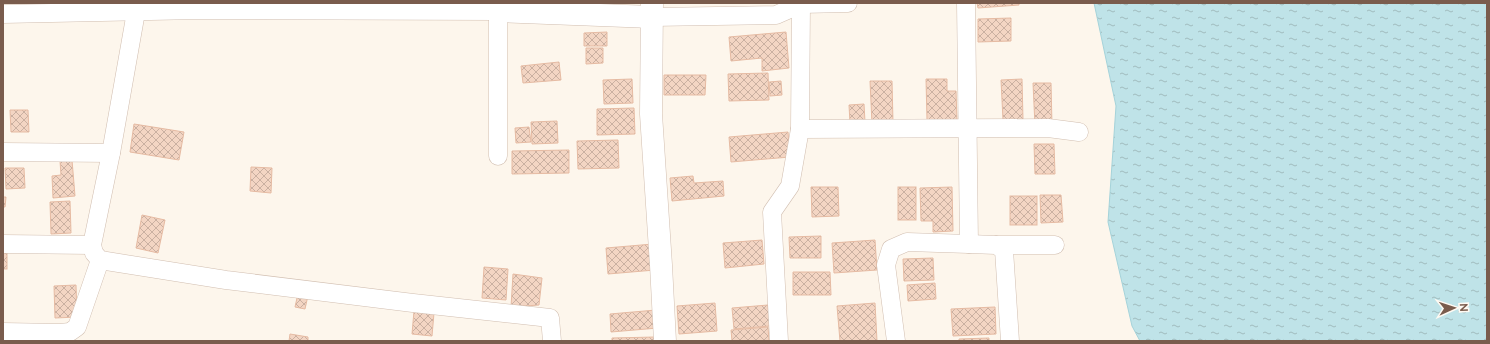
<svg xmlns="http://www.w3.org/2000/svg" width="1490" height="344" viewBox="0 0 1490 344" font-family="Raleway,sans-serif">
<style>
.water{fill:url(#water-ripples);stroke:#a5d3da}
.building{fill:url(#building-cross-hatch);stroke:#e6bba3}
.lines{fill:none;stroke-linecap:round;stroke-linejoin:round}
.minor-casing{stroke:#d1beb0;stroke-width:19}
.tertiary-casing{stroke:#d1beb0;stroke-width:23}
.minor{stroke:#fff;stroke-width:18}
.tertiary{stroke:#fff;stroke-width:22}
</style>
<defs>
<pattern id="water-ripples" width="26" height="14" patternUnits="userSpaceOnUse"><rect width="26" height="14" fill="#bfe3e8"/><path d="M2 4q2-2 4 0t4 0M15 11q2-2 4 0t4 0" fill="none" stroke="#a0bbbe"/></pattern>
<pattern id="building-cross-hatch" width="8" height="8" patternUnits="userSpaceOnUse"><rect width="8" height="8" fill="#f3d5c3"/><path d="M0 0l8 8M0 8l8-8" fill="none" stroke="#cab0a1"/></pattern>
</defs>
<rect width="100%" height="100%" fill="#fdf6ec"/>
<path class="water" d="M1094,3H1487V341H1140L1132,326L1108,222L1116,106Z"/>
<g class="building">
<path d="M977,3H1019V5L978,8Z"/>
<path d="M1011,18V41L978,42V19Z"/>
<path d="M607,32V46H584V33Z"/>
<path d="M786,32L789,68L762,71V58L731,61L729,37Z"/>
<path d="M586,48H603V63L586,64Z"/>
<path d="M559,62L561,80L523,83L521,66Z"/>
<path d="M768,73L769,100L729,101L728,74Z"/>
<path d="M664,75H706L705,95H664Z"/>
<path d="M632,79L633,103L604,104L603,80Z"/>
<path d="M926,79H947V91H956L957,120H927Z"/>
<path d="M1022,79L1023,120H1003L1001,80Z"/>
<path d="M781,81L782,95L770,96L769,82Z"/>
<path d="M870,81H892L893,123L872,124Z"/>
<path d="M1033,83H1051L1052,126H1035Z"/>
<path d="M864,104L865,122L850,123L849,105Z"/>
<path d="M634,108L635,134L597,135V109Z"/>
<path d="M10,110H28L29,132H11Z"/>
<path d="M557,121L558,143L532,144L531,122Z"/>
<path d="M134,124L184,132L179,160L130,152Z"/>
<path d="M529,127L531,142L516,143L515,128Z"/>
<path d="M788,132L790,157L731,162L729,137Z"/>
<path d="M618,140L619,168L578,169L577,141Z"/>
<path d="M1034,144H1054L1055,174H1035Z"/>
<path d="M569,150V173L512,174V151Z"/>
<path d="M72,160L75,196L53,198L52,176L61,175L60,161Z"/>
<path d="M251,167L272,168L271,193L250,191Z"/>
<path d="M5,168H24L25,188L6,189Z"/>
<path d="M693,176L694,183L723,181L724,196L672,201L670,178Z"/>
<path d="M811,187H838L839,216L812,217Z"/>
<rect x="898" y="187" width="18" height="33"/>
<path d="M952,187L953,231L933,232V221H921L920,188Z"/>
<path d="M1040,195H1061L1063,222L1041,223Z"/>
<rect x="1010" y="196" width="27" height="29"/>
<path d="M3,197H6L5,207H3Z"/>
<path d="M70,201L71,233L51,234L50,202Z"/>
<path d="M142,215L165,220L158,253L136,248Z"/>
<path d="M821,236V258H790L789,237Z"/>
<path d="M762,240L764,264L725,268L723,243Z"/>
<path d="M875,240L877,270L834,273L832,243Z"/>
<path d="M653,244L655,270L608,274L606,248Z"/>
<rect x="3" y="253" width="4" height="16"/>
<path d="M933,258L934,280L904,281L903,259Z"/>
<path d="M484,267L508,269L506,300L482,298Z"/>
<path d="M793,272H830L831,295H793Z"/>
<path d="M513,274L542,278L539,305L511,307Z"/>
<path d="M935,283L936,299L908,301L907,285Z"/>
<path d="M76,285L77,317L55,318L54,286Z"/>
<path d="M299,289L309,291L305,309L295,307Z"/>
<path d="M715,303L717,331L679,334L677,306Z"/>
<path d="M875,303L877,341H840L837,306Z"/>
<path d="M768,305L770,326L734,329L732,308Z"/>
<path d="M995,307L996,334L953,336L951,309Z"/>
<path d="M656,310L658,328L611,332L610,314Z"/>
<path d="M414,311L434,313L432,336L412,334Z"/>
<path d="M768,327L769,341H732L731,330Z"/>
<path d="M290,334L308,337V341H289Z"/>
<path d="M655,337V341H612V338Z"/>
<path d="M989,338V341H959V339Z"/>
</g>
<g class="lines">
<defs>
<g id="minor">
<path d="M498,3V156"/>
<path d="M801,3L800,129L1048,128L1079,132"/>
<path d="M136,12L111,153L92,245L94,253L100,260L226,280L413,303L550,318L552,341"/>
<path d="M3,14L199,10L498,11"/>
<path d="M652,17L776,15L801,4L848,3"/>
<path d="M3,152L111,153"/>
<path d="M3,244L92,245"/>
<path d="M969,244L996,245L1004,250L1010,341"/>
<path d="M996,245H1055"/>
<path d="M3,332L60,333L70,332L77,327L100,260"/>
<path d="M779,341L772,212L790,186L800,129"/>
<path d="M896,341L886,265L891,249L907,242L969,244L966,3"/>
</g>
<g id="tertiary">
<path d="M652,3L651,114L661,265L665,341"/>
<path d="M498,11L652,17"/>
</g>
</defs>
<use href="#minor" class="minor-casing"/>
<use href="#tertiary" class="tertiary-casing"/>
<use href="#minor" class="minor"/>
<use href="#tertiary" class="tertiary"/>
</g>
<rect width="1490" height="344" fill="none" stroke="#7a5c4d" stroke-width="8"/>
<g transform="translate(1454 308) rotate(87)" stroke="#fffaf3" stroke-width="3" paint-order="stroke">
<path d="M0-3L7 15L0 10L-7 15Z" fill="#7a5c4d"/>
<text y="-6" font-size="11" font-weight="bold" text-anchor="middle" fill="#7a5c4d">N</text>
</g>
</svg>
